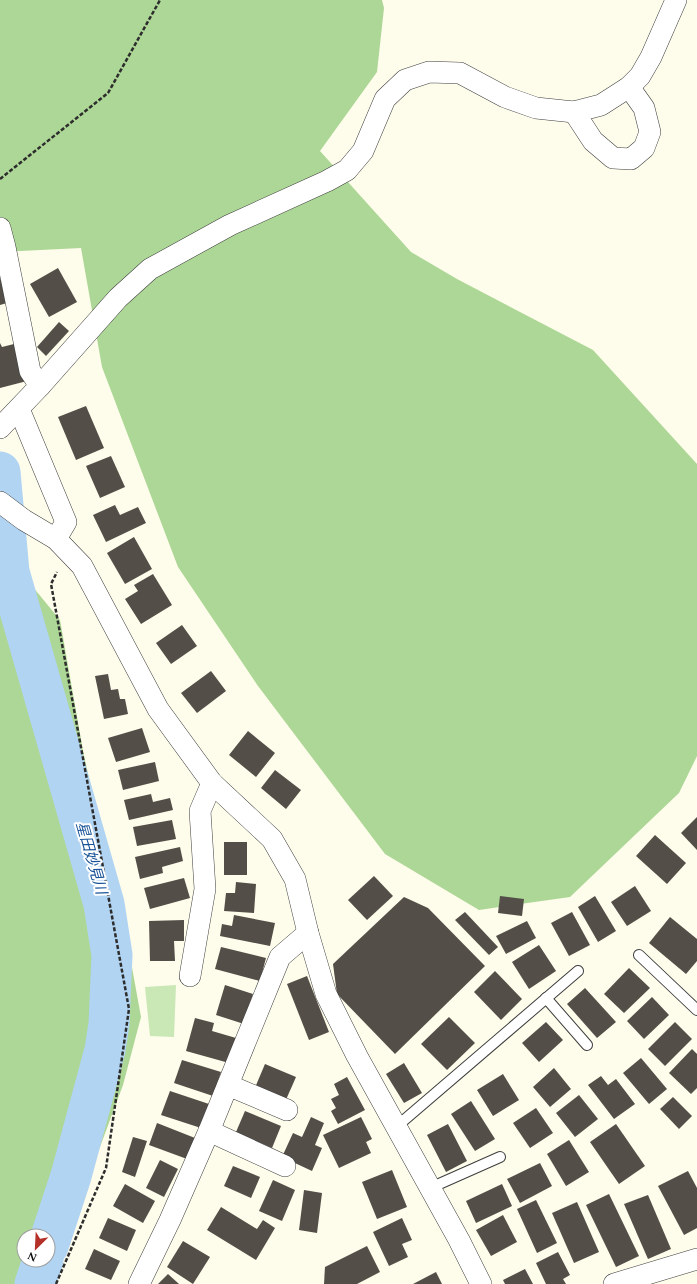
<svg xmlns="http://www.w3.org/2000/svg" width="697" height="1284" viewBox="0 0 697 1284" font-family="Spectral,'Noto Sans JP',serif">
<style>
.green{fill:#cae7b6}
.forest{fill:#add796;fill-rule:evenodd}
.lines{fill:none;stroke-linecap:round;stroke-linejoin:round}
.river{stroke:#b1d4f3;stroke-width:41}
.building{fill:#534e48}
.service-casing{stroke:#3e3e3e;stroke-width:12}
.minor-casing{stroke:#3e3e3e;stroke-width:22}
.path{stroke:#2d2d2d;stroke-width:2.5;stroke-dasharray:4 2;stroke-linecap:butt}
.service{stroke:#fff;stroke-width:10}
.minor{stroke:#fff;stroke-width:21}
.labels{text-anchor:middle;dominant-baseline:central;stroke-width:4;stroke-linejoin:round;paint-order:stroke}
.water-label{font-size:15px;font-style:italic;fill:#1a5498;stroke:#fff}
</style>
<rect width="100%" height="100%" fill="#fefcea"/>
<path class="green" d="M176,985L174,1037L150,1036L145,987Z"/>
<g class="forest">
<path d="M0,0H382L384,8L377,72L320,151L411,252L457,279L593,350L697,464V756L679,793L570,897L479,910L385,854L258,686L178,567L102,367L81,248L0,252Z"/>
<path d="M0,547L60,620L83,751L104,847L129,951L141,1017L123,1085L49,1284H0ZM24,1236H48V1260H24Z"/>
</g>
<g class="lines">
<g class="river">
<path d="M0,472L9,572L104,904L112,955L109,1024L105,1050L71,1176L48,1246"/>
<path d="M35,1284L43,1260"/>
</g>
</g>
<g class="building">
<path d="M58,268L77,302L49,317L30,284Z"/>
<path d="M0,277L7,303L0,305Z"/>
<path d="M59,322L69,331L46,356L37,347Z"/>
<path d="M0,343L2,347L18,343L27,381L0,388Z"/>
<path d="M86,406L104,448L76,460L58,417Z"/>
<path d="M111,456L125,487L100,498L86,466Z"/>
<path d="M115,505L120,515L138,507L146,523L106,542L93,515Z"/>
<path d="M134,537L152,569L125,584L107,553Z"/>
<path d="M153,574L172,605L141,624L125,599L138,591L134,585Z"/>
<path d="M182,625L197,646L171,664L156,643Z"/>
<path d="M211,671L226,691L197,713L181,693Z"/>
<path d="M108,674L111,690L118,689L120,699H125L128,714L104,719L95,676Z"/>
<path d="M142,728L150,752L116,762L108,738Z"/>
<path d="M248,731L275,753L256,777L229,755Z"/>
<path d="M155,762L159,781L123,790L118,770Z"/>
<path d="M275,770L301,790L286,809L261,788Z"/>
<path d="M151,794L153,802L170,798L173,810L129,820L124,800Z"/>
<path d="M697,817V850L681,833Z"/>
<path d="M172,820L176,839L137,846L133,827Z"/>
<path d="M655,835L686,863L667,884L636,856Z"/>
<rect x="224" y="842" width="23" height="33"/>
<path d="M180,847L183,861L162,867L163,873L140,879L135,857Z"/>
<path d="M374,876L393,896L367,920L348,900Z"/>
<path d="M184,878L190,898L150,909L144,888Z"/>
<path d="M236,882L256,884L254,913L224,911L226,893H235Z"/>
<path d="M635,886L651,911L627,926L611,902Z"/>
<path d="M500,896L524,899L522,916L498,913Z"/>
<path d="M595,896L616,931L598,942L578,907Z"/>
<path d="M404,897L428,908L485,966L395,1054L337,994L333,964Z"/>
<path d="M465,912L498,947L489,955L455,920Z"/>
<path d="M572,912L590,945L569,956L551,923Z"/>
<path d="M234,915L275,923L270,946L220,936L222,924L232,926Z"/>
<path d="M670,917L697,939V961L686,974L649,943Z"/>
<path d="M184,920V941H174L175,961H150L149,921Z"/>
<path d="M527,921L536,938L506,954L496,936Z"/>
<path d="M539,945L556,971L529,989L512,962Z"/>
<path d="M221,947L266,958L260,981L215,969Z"/>
<path d="M629,968L650,988L624,1013L604,994Z"/>
<path d="M495,971L522,999L501,1020L474,992Z"/>
<path d="M307,976L329,1032L309,1040L287,984Z"/>
<path d="M225,985L253,994L244,1024L216,1015Z"/>
<path d="M585,988L616,1022L597,1038L567,1004Z"/>
<path d="M652,997L669,1015L644,1039L627,1021Z"/>
<path d="M449,1017L475,1043L447,1070L421,1044Z"/>
<path d="M195,1018L214,1023L212,1031L236,1038L229,1063L186,1051Z"/>
<path d="M546,1022L563,1040L539,1062L522,1043Z"/>
<path d="M675,1022L692,1039L665,1066L648,1049Z"/>
<path d="M692,1049L697,1054V1088L691,1094L669,1073Z"/>
<path d="M641,1058L667,1089L649,1104L623,1073Z"/>
<path d="M182,1060L221,1072L213,1096L174,1083Z"/>
<path d="M404,1063L422,1093L404,1103L386,1074Z"/>
<path d="M265,1064L296,1077L285,1102L254,1090Z"/>
<path d="M554,1068L571,1089L550,1107L533,1087Z"/>
<path d="M503,1074L519,1100L493,1116L477,1090Z"/>
<path d="M601,1076L608,1085L616,1079L635,1104L614,1119L588,1085Z"/>
<path d="M347,1077L365,1110L338,1124L331,1111L336,1108L331,1099L339,1095L334,1084Z"/>
<path d="M170,1091L212,1105L204,1129L161,1115Z"/>
<path d="M579,1095L598,1119L575,1137L556,1113Z"/>
<path d="M673,1097L692,1116L679,1129L660,1109Z"/>
<path d="M471,1101L495,1139L475,1151L451,1114Z"/>
<path d="M536,1108L553,1133L530,1148L513,1123Z"/>
<path d="M245,1111L281,1126L272,1148L236,1132Z"/>
<path d="M311,1117L324,1123L315,1145L322,1148L312,1171L282,1157L293,1133L302,1137Z"/>
<path d="M361,1117L372,1139L366,1142L371,1153L339,1168L323,1135Z"/>
<path d="M157,1123L195,1138L187,1159L149,1145Z"/>
<path d="M448,1124L467,1161L446,1172L427,1135Z"/>
<path d="M616,1124L645,1166L619,1184L590,1142Z"/>
<path d="M133,1137L147,1141L135,1177L122,1172Z"/>
<path d="M569,1140L589,1172L566,1186L547,1154Z"/>
<path d="M160,1160L178,1169L164,1197L146,1188Z"/>
<path d="M540,1163L552,1186L520,1203L507,1179Z"/>
<path d="M233,1166L260,1177L251,1198L224,1186Z"/>
<path d="M392,1170L407,1207L377,1219L362,1182Z"/>
<path d="M688,1171L697,1188V1228L684,1235L658,1186Z"/>
<path d="M273,1180L295,1190L282,1221L259,1211Z"/>
<path d="M125,1184L155,1201L143,1223L113,1206Z"/>
<path d="M502,1184L512,1206L476,1223L466,1201Z"/>
<path d="M304,1190L322,1193L317,1233L299,1230Z"/>
<path d="M609,1194L639,1256L616,1267L586,1205Z"/>
<path d="M648,1195L671,1249L648,1259L624,1204Z"/>
<path d="M536,1200L557,1243L537,1253L517,1209Z"/>
<path d="M577,1202L599,1252L574,1263L552,1213Z"/>
<path d="M221,1207L257,1229L263,1220L275,1228L256,1260L207,1230Z"/>
<path d="M503,1215L517,1242L491,1256L476,1230Z"/>
<path d="M108,1218L136,1230L127,1251L99,1238Z"/>
<path d="M402,1218L412,1240L402,1244L408,1257L389,1266L373,1232Z"/>
<path d="M183,1241L210,1257L193,1284L167,1267Z"/>
<path d="M367,1246L380,1272L357,1284H324L325,1267Z"/>
<path d="M94,1249L120,1261L111,1280L85,1269Z"/>
<path d="M558,1252L570,1275L563,1279L566,1284H546L536,1263Z"/>
<path d="M525,1269L533,1284H505L503,1280Z"/>
<path d="M436,1272L442,1284H413Z"/>
<path d="M168,1274L179,1284H158Z"/>
</g>
<g class="lines">
<defs>
<g id="service">
<path d="M639,955L697,1010"/>
<path d="M546,998L587,1045"/>
<path d="M396,1127L578,971"/>
<path d="M430,1188L500,1157"/>
</g>
<g id="minor">
<path d="M574,112L593,141L613,158L631,159L644,148L650,132L644,108L629,87"/>
<path d="M0,228L5,247L30,371L40,386"/>
<path d="M19,409L66,522L56,539"/>
<path d="M0,428L40,386L118,298L150,269L230,225L327,181L347,170L363,151L385,99L405,80L429,72L460,73L505,97L536,108L574,112L601,105L629,87L640,76L651,57L676,0"/>
<path d="M0,502L24,520L56,539L82,566L158,709L212,783L272,839L295,879L308,933L326,994L357,1056L459,1240L481,1284"/>
<path d="M190,976L205,889L200,811L212,783"/>
<path d="M228,1085L287,1110"/>
<path d="M209,1131L285,1166"/>
<path d="M139,1284L170,1220L209,1131L280,957L308,933"/>
<path d="M614,1284L697,1259"/>
</g>
</defs>
<use href="#service" class="service-casing"/>
<use href="#minor" class="minor-casing"/>
<g class="path">
<path d="M0,179L108,93L160,0"/>
<path d="M56,1284L106,1168L129,1009L51,584L57,572"/>
</g>
<use href="#service" class="service"/>
<use href="#minor" class="minor"/>
</g>
<g class="labels">
<g class="water-label">
<text transform="translate(91 858) rotate(74)">星田妙見川</text>
</g>
</g>
<g transform="translate(36 1248) rotate(204)"><circle r="19" fill="#ffffff" stroke="#9d9d9d"/>
<path d="M0-3L7 15L0 10L-7 15Z" fill="#b53029"/>
<text y="-6" font-size="11" font-weight="bold" text-anchor="middle" fill="#0b0b0b">N</text>
</g>
</svg>
